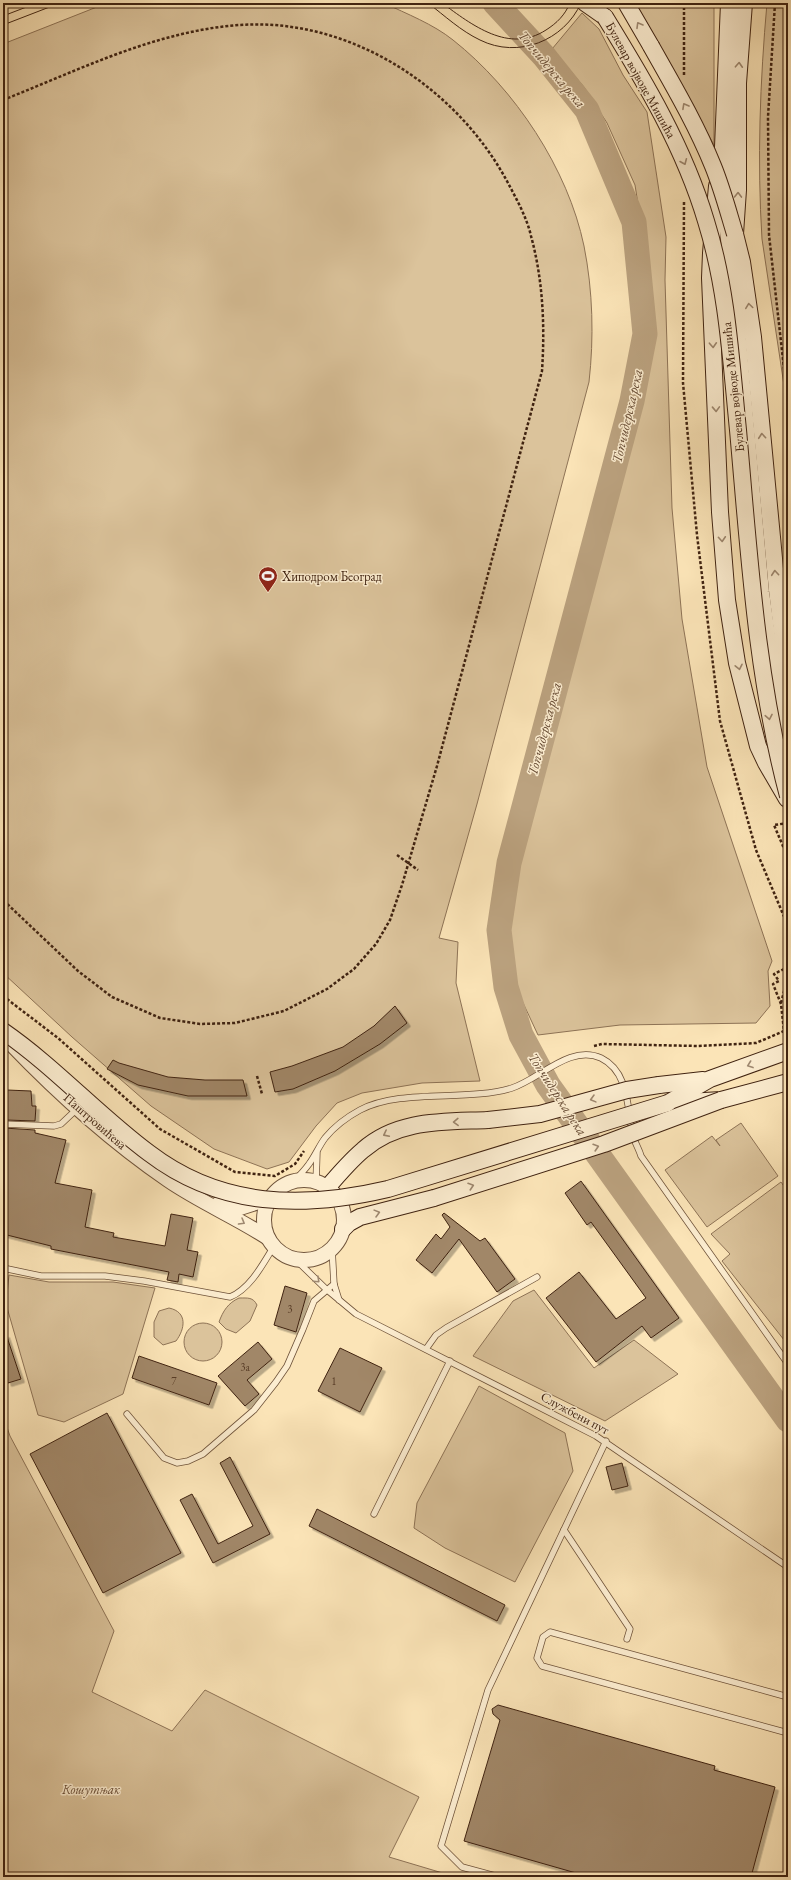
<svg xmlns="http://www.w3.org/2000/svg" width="791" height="1880" viewBox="0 0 791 1880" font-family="'EB Garamond',serif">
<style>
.green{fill:#dbc39b;stroke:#8e7356}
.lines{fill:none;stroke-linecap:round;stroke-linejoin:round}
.river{stroke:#bba27f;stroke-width:25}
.building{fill:#a18767;stroke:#402311;filter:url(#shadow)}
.service-casing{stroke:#6f533a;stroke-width:7}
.tertiary-casing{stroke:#6f533a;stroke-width:16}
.secondary-casing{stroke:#402311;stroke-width:18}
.path{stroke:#402311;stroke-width:2.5;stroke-dasharray:3 2;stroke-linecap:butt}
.service{stroke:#fcedd0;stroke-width:5.5}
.tertiary{stroke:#fcedd0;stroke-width:14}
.secondary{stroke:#fcedd0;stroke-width:16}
.tram{stroke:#402311;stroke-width:1}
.secondary-bridge-casing{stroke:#402311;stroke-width:18;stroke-linecap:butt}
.secondary-bridge{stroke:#fcedd0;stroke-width:16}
.oneway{stroke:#9e8870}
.labels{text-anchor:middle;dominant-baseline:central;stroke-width:3;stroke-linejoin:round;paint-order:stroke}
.number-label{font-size:11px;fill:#583c26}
.street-label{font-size:13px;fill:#402311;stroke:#fcedd0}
.poi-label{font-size:13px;fill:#402311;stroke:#fcedd0;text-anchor:start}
.park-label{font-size:13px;font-style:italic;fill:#674b34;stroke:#fcedd0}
.water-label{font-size:14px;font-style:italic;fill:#654932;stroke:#fcedd0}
</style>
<defs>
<filter id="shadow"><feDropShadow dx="3.5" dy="3.5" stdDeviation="0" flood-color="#0004"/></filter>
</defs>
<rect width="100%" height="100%" fill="#fbe4b7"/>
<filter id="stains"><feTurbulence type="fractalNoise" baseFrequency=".005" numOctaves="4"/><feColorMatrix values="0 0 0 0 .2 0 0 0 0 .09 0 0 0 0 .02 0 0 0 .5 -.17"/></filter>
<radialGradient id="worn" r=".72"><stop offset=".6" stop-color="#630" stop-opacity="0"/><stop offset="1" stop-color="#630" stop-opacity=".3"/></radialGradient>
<g class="green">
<path d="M107,3H384C407,14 433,24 453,40C515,89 568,169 584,246C593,291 594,338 589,382L477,804L439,938L458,942L456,983L480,1081L422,1083L362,1093L337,1103L316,1126L289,1162L267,1169L214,1149L151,1106L72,1037L3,973V44Z"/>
<path d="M635,3H714V145Z"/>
<path d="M767,3H788V412L762,239C757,161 760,81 767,3Z"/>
<path d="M582,13L599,29L623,75L647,112L666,237L665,280L672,508L682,619L707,767L772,961L768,971L770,1006L756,1023L620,1025L538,1035L503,960L528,816L586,608L649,361L650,335L646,278L641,223L635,185L607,123L584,87L552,49Z"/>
<path d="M741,1123L778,1176L707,1227L665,1170L712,1136L720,1146L716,1140Z"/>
<path d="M781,1182L788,1192V1345L722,1261L730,1254L711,1234Z"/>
<path d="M9,1275L49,1282H113L155,1288L123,1394L64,1422L38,1415L6,1304Z"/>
<path d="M534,1290L594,1368L634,1340L678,1374L605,1421L473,1356L513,1301Z"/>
<path d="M239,1298C248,1298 253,1297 257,1305L250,1321L236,1333L226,1329L219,1322C223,1311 228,1303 239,1298Z"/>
<path d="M169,1308C188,1312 185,1329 176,1341L163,1345L154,1337V1322L159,1311Z"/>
<circle cx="203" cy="1342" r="19"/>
<path d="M479,1386L565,1433L573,1471L515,1582L445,1548L414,1528L417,1503Z"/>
<path d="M3,1416L10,1436L114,1631L92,1692L172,1731L205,1690L419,1797L389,1857L456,1877H3Z"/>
</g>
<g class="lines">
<path class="river" d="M495,3L544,56L587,110L634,222L645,334L632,401L509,863L499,930L506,987L521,1035L548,1085L788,1420"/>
</g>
<g class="building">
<path d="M395,1006L407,1023L380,1044L335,1071L293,1089L275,1092L270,1072L292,1066L343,1047L374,1026Z"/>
<path d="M113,1060L119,1063L168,1077L205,1080H243L247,1096H188L138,1085L107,1069Z"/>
<path d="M7,1090L31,1091L32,1106H36L35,1121L6,1120L7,1118H3V1106H7Z"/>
<path d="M4,1128L35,1130V1133L66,1140L55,1183L92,1190L85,1227L114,1233L113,1237L165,1246L171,1214L193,1218L187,1250L198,1252L193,1277L179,1274L178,1282L167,1280L169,1272L51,1249V1246L3,1234Z"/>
<path d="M581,1181L679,1318L651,1338L642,1326L596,1362L546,1298L579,1272L616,1319L646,1298L591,1222L587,1225L565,1193Z"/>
<path d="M444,1213L480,1241L485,1238L515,1279L497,1292L459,1239L432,1273L416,1260L436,1234L441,1239L450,1227L442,1215Z"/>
<path d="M285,1286L307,1293L296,1332L274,1325Z"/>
<path d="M6,1334L21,1379L8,1383L3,1368V1335Z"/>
<path d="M258,1342L272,1359L247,1380L259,1394L245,1406L218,1376Z"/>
<path d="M340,1348L382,1368L360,1412L318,1391Z"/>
<path d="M139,1356L217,1383L209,1405L132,1378Z"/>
<path d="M107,1413L181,1553L103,1593L30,1454Z"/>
<path d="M230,1457L270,1534L213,1563L180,1500L192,1494L218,1544L253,1526L220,1463Z"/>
<path d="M622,1463L628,1486L612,1490L606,1467Z"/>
<path d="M317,1509L505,1605L497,1621L309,1526Z"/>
<path d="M498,1705L715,1766L714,1770L775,1787L751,1877H590L464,1841L500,1720L493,1714L492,1709Z"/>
</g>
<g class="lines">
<defs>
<g id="service">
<path d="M3,1124L54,1126L61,1124L78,1108"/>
<path d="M293,1182C298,1177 304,1171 309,1164C315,1156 319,1146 325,1138C334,1127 347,1117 360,1110C402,1088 467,1102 512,1088C540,1079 570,1044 601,1058C630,1072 627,1110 633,1136C635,1143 639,1149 641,1156L788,1364"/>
<path d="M316,1183L317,1153"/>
<path d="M332,1248L334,1284L339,1300"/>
<path d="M295,1259L326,1289L356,1314L596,1436L788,1567"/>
<path d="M3,1268L41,1276H105L144,1281L230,1297C250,1289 263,1264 274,1246"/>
<path d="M426,1349L436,1335L446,1328L537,1277"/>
<path d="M127,1414L164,1458L177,1463L188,1461L203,1454L254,1410L276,1382L287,1366L303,1329L314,1301L334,1284"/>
<path d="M374,1514L450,1361"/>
<path d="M564,1530L630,1629L627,1639"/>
<path d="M788,1697L550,1632L543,1637L537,1658L542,1666L788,1733"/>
<path d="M499,1877L462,1867L441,1846L488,1690L606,1441"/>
</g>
<g id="tertiary">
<path d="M10,1043C58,1093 111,1141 168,1180C200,1202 236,1217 268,1238"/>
<circle cx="304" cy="1220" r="40"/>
<path d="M218,1204L240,1208L268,1199"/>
</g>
<g id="secondary">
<path d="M585,3L605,17"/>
<path d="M626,3L651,46"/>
<path d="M729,3L723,147L730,254L761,592L772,671L788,742"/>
<path d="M744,3L738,83V190L735,234L742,262L753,337L777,590L788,682"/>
<path d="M717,186L711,253L710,278L720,512L727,600L737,663L758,746L766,763L787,799"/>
<path d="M659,1085L703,1080"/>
<path d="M668,1103L710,1079L788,1051"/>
<path d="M672,1103L721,1100L788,1082"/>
<path d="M327,1188C338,1175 350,1161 363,1150C398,1119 443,1122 488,1120"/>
<path d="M343,1229L349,1223L360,1217L434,1198"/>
</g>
</defs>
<use href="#service" class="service-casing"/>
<use href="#tertiary" class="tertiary-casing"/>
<use href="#secondary" class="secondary-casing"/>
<g class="path">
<path d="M775,3L768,117L769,235L788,404"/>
<path d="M684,75V3"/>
<path d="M3,100C79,70 156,31 239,25C350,17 457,87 508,183C517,200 527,218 531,236C543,280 545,326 542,371L437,766L402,885L390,920L376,944L354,969L327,989L284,1011L235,1023L200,1024L160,1018L112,997L78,971L3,900"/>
<path d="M684,202L683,383L697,535L720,721L756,850L788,926"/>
<path d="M788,823L774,825L788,858"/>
<path d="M397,855L418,870"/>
<path d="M3,996L58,1038L160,1129L235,1172L275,1176L295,1164L304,1151"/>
<path d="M781,1003L788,976"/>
<path d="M594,1046L602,1044L698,1046L756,1043L784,1031L781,1004L773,984L779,981L774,974L788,967"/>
<path d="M257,1076L262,1094"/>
</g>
<use href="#service" class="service"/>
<use href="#tertiary" class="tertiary"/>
<use href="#secondary" class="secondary"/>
<g class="tram">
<path d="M428,3C445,16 461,31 480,40C518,59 564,41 581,3"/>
<path d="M442,3C472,25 509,54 546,30C557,23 565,15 570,3"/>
<path d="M3,16L37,3"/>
<path d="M3,25L60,3"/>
</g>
<defs>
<g id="secondary-bridge">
<path d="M605,17C645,82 684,147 706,221C727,288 731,360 738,430C749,552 756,676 788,796"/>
<path d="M651,46C673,85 696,124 713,166C722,188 728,211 735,234"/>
<path d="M3,1031C55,1067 98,1115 149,1153C221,1208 303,1209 388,1189L668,1103"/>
<path d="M488,1120L540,1114L627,1090L659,1085"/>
<path d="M434,1198L604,1144L721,1100"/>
</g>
</defs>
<use href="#secondary-bridge" class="secondary-bridge-casing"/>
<use href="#secondary-bridge" class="secondary-bridge"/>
</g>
<defs><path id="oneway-chevron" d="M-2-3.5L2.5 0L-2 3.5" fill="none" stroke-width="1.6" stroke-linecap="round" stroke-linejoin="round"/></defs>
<g class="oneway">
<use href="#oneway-chevron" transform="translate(639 25) rotate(-120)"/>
<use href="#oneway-chevron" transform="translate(739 65) rotate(-87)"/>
<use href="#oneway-chevron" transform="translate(685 106) rotate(-119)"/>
<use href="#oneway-chevron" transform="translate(684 162) rotate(67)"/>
<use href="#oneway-chevron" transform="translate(738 195) rotate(-89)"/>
<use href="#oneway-chevron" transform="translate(749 306) rotate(-98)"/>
<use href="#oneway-chevron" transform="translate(713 345) rotate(87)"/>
<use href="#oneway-chevron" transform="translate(716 409) rotate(88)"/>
<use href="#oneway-chevron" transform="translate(762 436) rotate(-95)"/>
<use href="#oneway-chevron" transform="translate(722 539) rotate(86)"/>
<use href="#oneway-chevron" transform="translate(775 573) rotate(-95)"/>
<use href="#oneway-chevron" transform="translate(739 667) rotate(78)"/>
<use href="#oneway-chevron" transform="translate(769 717) rotate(79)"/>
<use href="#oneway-chevron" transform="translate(750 1065) rotate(160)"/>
<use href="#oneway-chevron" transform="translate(593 1099) rotate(165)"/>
<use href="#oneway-chevron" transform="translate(456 1122) rotate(178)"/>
<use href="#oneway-chevron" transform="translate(386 1134) rotate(153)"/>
<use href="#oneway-chevron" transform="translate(596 1147) rotate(-17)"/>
<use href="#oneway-chevron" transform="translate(471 1186) rotate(-18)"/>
<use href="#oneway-chevron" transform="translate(377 1213) rotate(-15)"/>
<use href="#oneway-chevron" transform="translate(242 1222) rotate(30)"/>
<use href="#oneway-chevron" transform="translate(317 1280) rotate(43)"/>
</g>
<defs>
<symbol id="stadium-pin" viewBox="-11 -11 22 30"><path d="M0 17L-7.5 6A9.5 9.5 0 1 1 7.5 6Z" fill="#8f2418" stroke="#fcedd0"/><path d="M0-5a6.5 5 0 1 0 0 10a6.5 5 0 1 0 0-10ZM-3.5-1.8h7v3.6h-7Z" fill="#fff"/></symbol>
</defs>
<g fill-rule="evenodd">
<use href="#stadium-pin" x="257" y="565" width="22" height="30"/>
</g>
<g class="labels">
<g class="number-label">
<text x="290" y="1309">3</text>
<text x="245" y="1367">3a</text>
<text x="174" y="1381">7</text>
<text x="334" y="1381">1</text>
</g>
<g class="street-label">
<text transform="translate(641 80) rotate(61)">Булевар војводе Мишића</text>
<text transform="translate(733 387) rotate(-96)">Булевар војводе Мишића</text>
<text transform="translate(95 1121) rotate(41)">Паштровићева</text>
<text transform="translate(575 1413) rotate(28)">Службени пут</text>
</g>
<g class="poi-label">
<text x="282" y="576">Хиподром Београд</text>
</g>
<g class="park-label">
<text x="91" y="1789">Кошутњак</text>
</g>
<g class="water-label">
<text transform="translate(552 69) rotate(50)">Топчидерска река</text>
<text transform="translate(627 416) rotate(-77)">Топчидерска река</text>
<text transform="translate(544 729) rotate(-75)">Топчидерска река</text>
<text transform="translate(558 1094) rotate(57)">Топчидерска река</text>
</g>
</g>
<rect width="791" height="1880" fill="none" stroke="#fbe4b7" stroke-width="16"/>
<rect x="4" y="4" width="783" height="1872" fill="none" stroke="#402311" stroke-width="2"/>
<rect x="8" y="8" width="775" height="1864" fill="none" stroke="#402311"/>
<rect width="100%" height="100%" filter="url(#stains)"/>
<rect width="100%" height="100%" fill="url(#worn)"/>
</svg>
